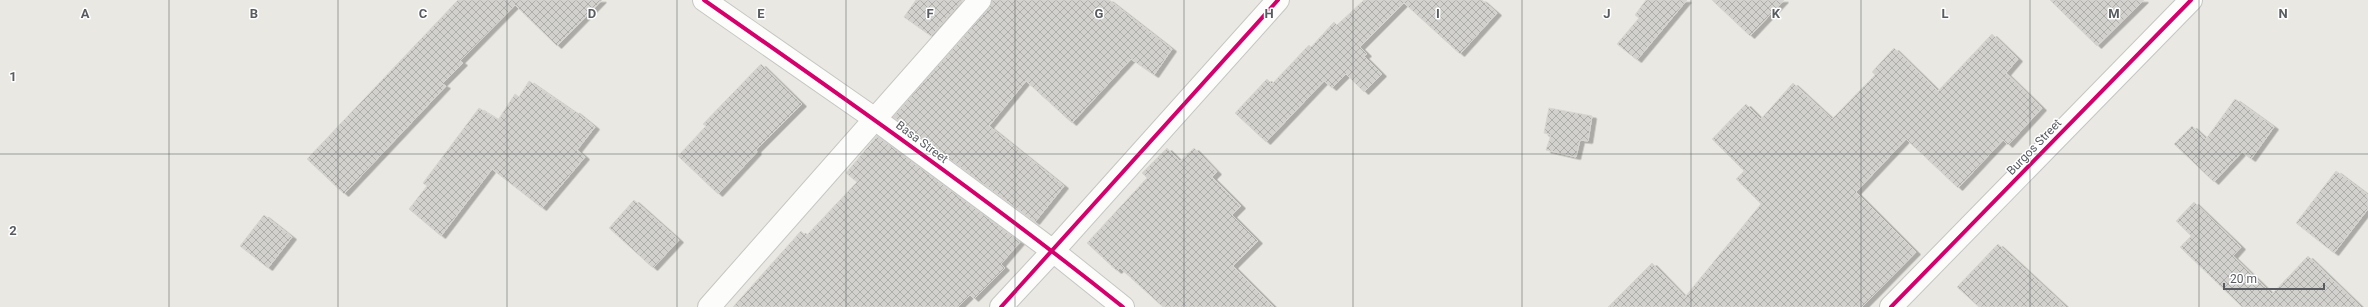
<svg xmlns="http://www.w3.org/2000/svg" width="2368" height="307" viewBox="0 0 2368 307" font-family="Roboto,sans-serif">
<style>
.building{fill:url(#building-cross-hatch);stroke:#d8d6d1;filter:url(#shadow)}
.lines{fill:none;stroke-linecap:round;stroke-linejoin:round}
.street-casing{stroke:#c5c5c3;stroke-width:24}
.secondary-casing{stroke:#c5c6c4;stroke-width:24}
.street{stroke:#fcfcfb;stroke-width:22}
.secondary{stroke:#fcfcfb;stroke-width:22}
.cycleway-casing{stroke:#fff;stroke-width:6}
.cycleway{stroke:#d6006c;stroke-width:4}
.grid{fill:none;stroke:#585c61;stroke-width:1;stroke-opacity:0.55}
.labels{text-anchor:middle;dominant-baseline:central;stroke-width:3;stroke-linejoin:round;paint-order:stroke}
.street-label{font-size:12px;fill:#585c61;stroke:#fff}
.grid-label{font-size:13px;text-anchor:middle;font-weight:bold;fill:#585c61;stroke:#fff;stroke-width:3;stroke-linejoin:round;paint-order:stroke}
</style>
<defs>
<pattern id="building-cross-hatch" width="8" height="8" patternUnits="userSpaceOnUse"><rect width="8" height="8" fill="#d2d1cd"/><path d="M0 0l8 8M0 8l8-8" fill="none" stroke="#adadaa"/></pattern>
<filter id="shadow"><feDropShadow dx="4.5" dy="2.5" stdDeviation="0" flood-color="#0004"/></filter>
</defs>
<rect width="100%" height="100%" fill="#e9e8e2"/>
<g class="building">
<path d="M458,0H602L557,46L515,5L460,61L463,63L442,84L446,86L344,194L307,159Z"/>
<path d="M916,0H963L931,36L904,17Z"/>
<path d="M992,0H1109L1172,49L1154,75L1131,59L1072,123L1026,81L989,126L1064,186L1035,222L893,117L989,8Z"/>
<path d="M1364,0H1482L1497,13L1460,54L1404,3L1360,47L1367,54L1364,56L1382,74L1364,92L1346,74L1332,88L1324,81L1266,142L1235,113L1267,79L1272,84L1309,45L1311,47L1334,22L1337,25Z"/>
<path d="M1646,0H1687L1637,60L1617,44L1639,18L1635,15Z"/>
<path d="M1712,0H1784L1750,36Z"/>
<path d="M2050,0H2144L2097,46Z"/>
<path d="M1992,34L2018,59L2006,73L2042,108L2008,145L2003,140L1958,188L1906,139L1856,192L1916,252L1862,307H1608L1652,263L1685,297L1761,204L1736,179L1744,171L1712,139L1746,104L1761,119L1793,83L1832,119L1875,75L1872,72L1894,48L1938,91Z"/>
<path d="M761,64L802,104L756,150L757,152L718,194L678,156L706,126L703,124Z"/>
<path d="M529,81L574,112L575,111L595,127L577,150L585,157L542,208L492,169L441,236L409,209L427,186L423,183L479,108L498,120L515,94L519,97Z"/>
<path d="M2235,99L2274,127L2251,159L2242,152L2214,182L2174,144L2192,126L2206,139Z"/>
<path d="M1549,108L1592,116L1588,141L1580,140L1576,157L1546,150L1551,135L1544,133Z"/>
<path d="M877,136L1020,242L1001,264L1005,268L974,299L970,295L958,307H733L801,231L806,236L857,182L846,173Z"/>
<path d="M1167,148L1180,161L1194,148L1217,172L1212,177L1241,206L1232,215L1258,241L1233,266L1274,307H1163L1120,268L1117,271L1087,243L1147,178L1142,173Z"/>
<path d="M2336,171L2368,195V209L2334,253L2296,223Z"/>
<path d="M634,200L679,240L653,268L609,228Z"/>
<path d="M2194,202L2241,247L2233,256L2272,294L2308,256L2361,307H2242L2180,247L2191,236L2176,221Z"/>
<path d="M264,215L292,237L268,268L240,246Z"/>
<path d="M1998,244L2066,307H1979L1957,287Z"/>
</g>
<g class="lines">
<defs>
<g id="street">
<path d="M704,0L875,119L1053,251L1278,0"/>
<path d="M709,307L980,0"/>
<path d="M1891,307L2191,0"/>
</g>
<path id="secondary" d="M1001,307L1053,251L1123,307"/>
</defs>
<use href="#street" class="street-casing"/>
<use href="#secondary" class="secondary-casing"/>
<use href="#street" class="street"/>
<use href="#secondary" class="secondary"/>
<defs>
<g id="cycleway">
<path d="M704,0C846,99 988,199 1123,307"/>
<path d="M1001,307L1278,0"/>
<path d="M1891,307L2191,0"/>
</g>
</defs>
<use href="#cycleway" class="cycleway-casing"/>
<use href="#cycleway" class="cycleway"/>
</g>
<path class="grid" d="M169,0V307M338,0V307M507,0V307M677,0V307M846,0V307M1015,0V307M1184,0V307M1353,0V307M1522,0V307M1691,0V307M1861,0V307M2030,0V307M2199,0V307M0,154H2368"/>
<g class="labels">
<g class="street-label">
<text transform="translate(922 142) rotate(37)">Basa Street</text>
<text transform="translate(2034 147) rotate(-46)">Burgos Street</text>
</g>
</g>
<g class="grid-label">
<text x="85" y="18">A</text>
<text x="254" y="18">B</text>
<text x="423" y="18">C</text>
<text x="592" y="18">D</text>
<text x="761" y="18">E</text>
<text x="930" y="18">F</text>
<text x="1099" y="18">G</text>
<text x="1269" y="18">H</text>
<text x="1438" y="18">I</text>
<text x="1607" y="18">J</text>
<text x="1776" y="18">K</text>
<text x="1945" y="18">L</text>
<text x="2114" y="18">M</text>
<text x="2283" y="18">N</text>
<text x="13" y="81">1</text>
<text x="13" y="235">2</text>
</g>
<path d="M2224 283v6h100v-6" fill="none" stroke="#585c61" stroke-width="2"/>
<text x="2230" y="283" font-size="12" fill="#585c61" stroke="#ffffff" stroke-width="3" paint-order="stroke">20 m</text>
</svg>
